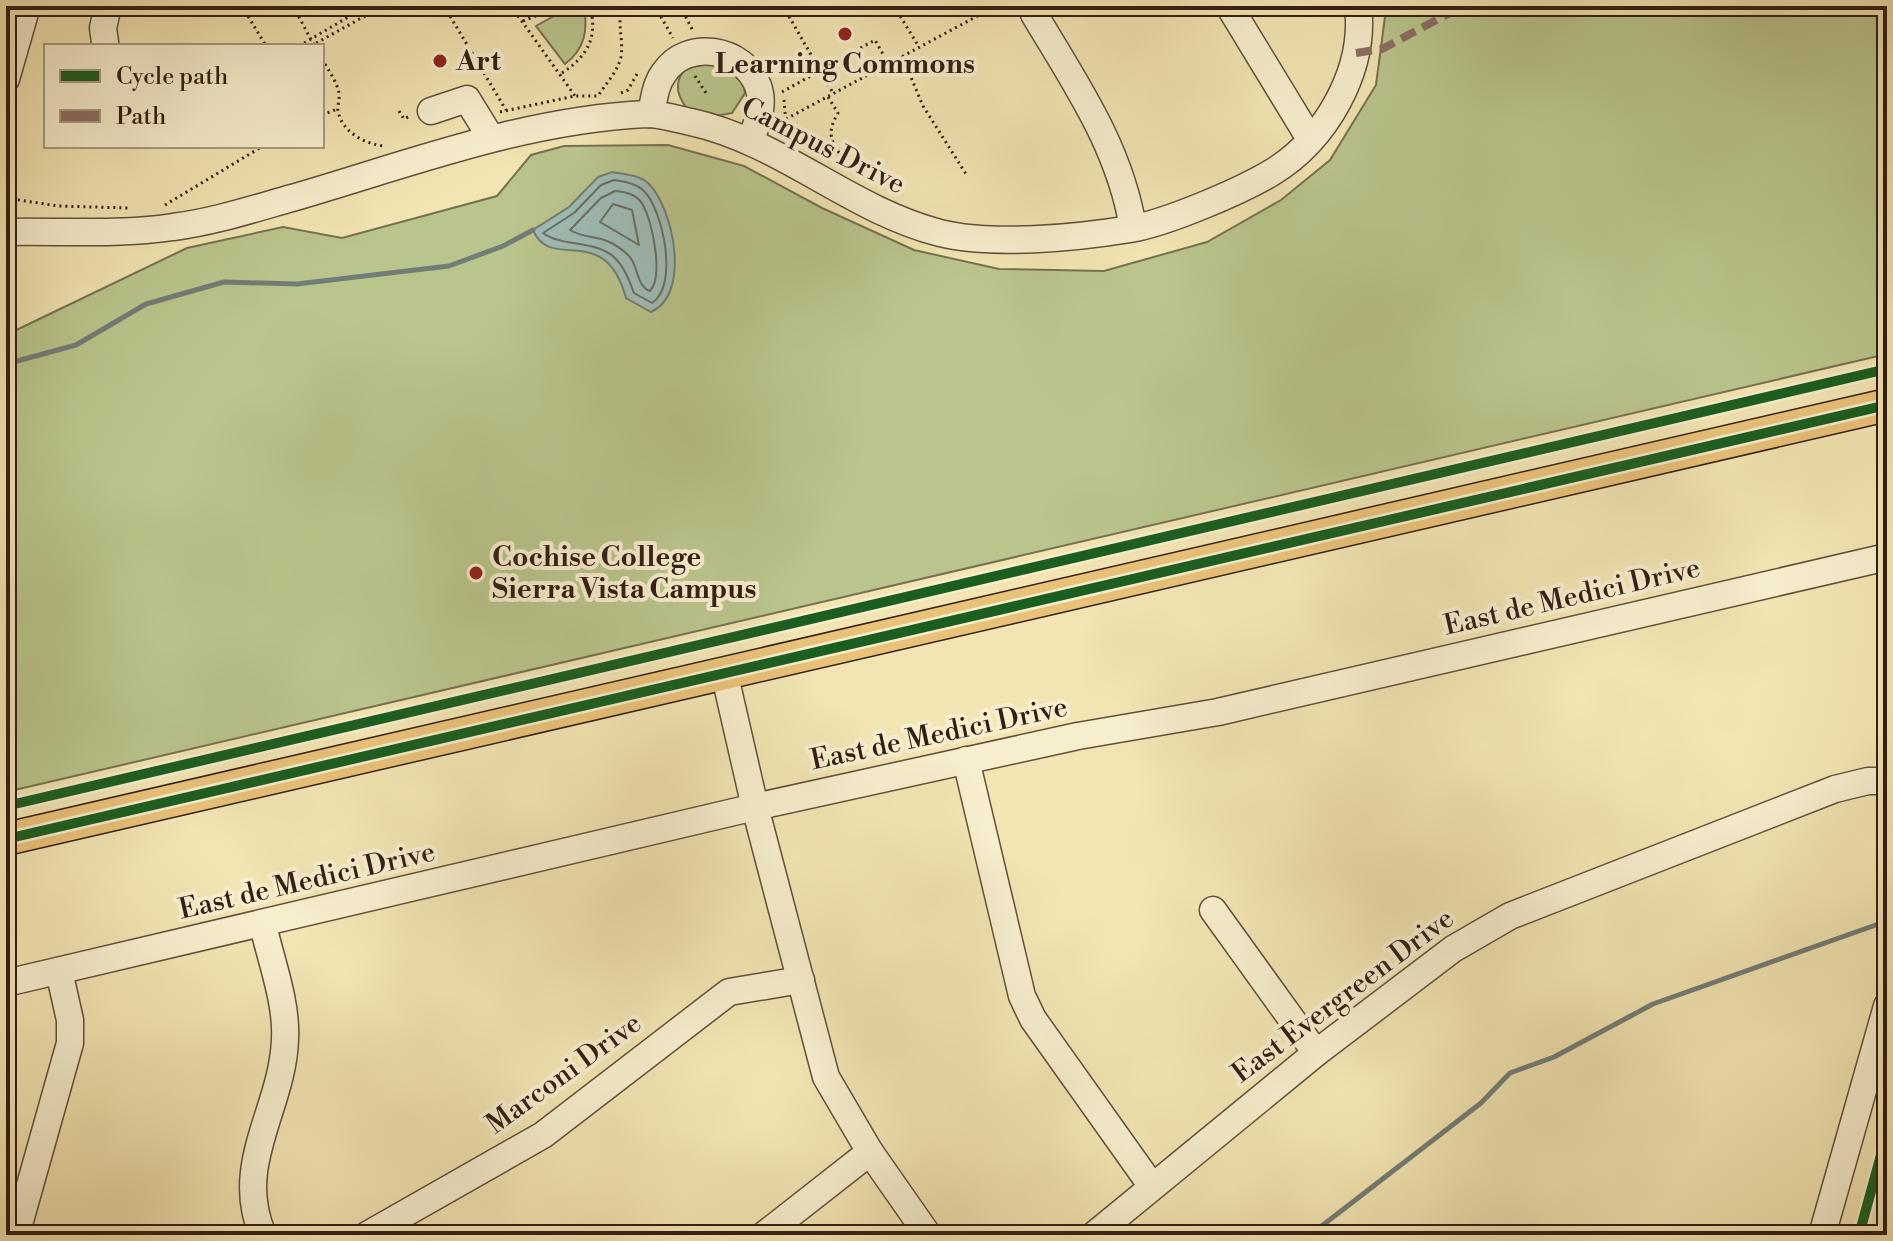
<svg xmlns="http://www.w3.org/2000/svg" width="1893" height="1241" viewBox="0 0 1893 1241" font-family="'Libre Bodoni',serif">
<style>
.green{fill:#bac58d;stroke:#767251;stroke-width:2}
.water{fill:#9fbdb7;stroke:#737d76;stroke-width:2}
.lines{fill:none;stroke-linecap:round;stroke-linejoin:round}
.shore{stroke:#686e66;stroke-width:2}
.stream{stroke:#737d76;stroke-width:5}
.minor-casing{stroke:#62503c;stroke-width:29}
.major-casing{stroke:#321e15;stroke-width:35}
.path{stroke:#321e15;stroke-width:3;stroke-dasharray:2 4;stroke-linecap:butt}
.minor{stroke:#f7eece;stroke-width:26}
.major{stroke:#e9c27a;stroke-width:32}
.quiet{stroke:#8d6e63;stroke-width:8;stroke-dasharray:16 8;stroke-linecap:butt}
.cycleway-casing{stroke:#f7eece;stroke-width:15}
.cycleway{stroke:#1b5e20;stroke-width:10}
.poi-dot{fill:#8f2418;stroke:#f7eece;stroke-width:3}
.labels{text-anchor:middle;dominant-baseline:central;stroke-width:8;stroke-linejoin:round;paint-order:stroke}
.poi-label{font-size:28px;font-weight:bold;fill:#321e15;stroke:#f7eece;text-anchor:start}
.street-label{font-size:28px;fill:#321e15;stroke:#f7eece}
</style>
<rect width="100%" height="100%" fill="#f2e5b3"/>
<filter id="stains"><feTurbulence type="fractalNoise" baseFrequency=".0025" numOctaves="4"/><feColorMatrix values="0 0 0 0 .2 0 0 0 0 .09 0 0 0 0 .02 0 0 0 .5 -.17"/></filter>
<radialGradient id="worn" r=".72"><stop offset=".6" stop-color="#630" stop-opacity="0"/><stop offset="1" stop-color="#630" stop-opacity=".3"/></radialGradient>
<g class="green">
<path d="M572,6L584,7C588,30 585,49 565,64L536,26Z"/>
<path d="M1389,6H1887V354L6,792V335L187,248L283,227L342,238L497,196L531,155L564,146L668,145L744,166L822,208L914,250L999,269L1104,271L1207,242L1281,200L1330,160L1376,85L1386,9Z"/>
<path d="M691,62L723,65L743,79L745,93L732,113L709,117L688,110C673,91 675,78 691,62Z"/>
</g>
<path class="water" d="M612,172C624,174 639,175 648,183C674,208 691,295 651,312L626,298C605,220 551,273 533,230L569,207L598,177Z"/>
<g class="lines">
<g class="shore">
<path d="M614,180C624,182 636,183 644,191C663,210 679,286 652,303L634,293C619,252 609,248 567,242C558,240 551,239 543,233L574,213L601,185Z"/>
<path d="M615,191C626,192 637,194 643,205C652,222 664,276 650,291C635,285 639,265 628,255C604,232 591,242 570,230L601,198Z"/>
<path d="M613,204L632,210L639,245L600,222Z"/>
</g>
<g class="stream">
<path d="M6,364L76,345L146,304L224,282L297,284L449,266L503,246L533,230"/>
<path d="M1310,1235L1481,1103L1510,1073L1554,1057L1653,1004L1887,921"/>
</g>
<defs>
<g id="minor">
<path d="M1229,6L1310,139"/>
<path d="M1034,14C1075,83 1120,147 1133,228"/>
<path d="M105,42L103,28L108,6"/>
<path d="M6,79L27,6"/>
<path d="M431,111L467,99L491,138"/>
<path d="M651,114C654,100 655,85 664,73C687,38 744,48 758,86C765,105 757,123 751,140"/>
<path d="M6,232C61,231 119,235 173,227C213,222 253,209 292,198C409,164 523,120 646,114C661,114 677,119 691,122C782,142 850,210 940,233C993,246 1075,238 1130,229C1166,223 1239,192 1271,173C1326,140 1366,70 1358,6"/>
<path d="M724,672L755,807L826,1077L870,1152L928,1235"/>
<path d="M966,760L1022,996L1033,1019L1151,1185"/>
<path d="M1213,910L1316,1053"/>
<path d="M263,925C271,961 287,1002 285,1039C283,1108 232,1165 263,1235"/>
<path d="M6,983L755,807L1078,736L1218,712L1887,557"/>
<path d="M16,1235L70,1043V1020L59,971"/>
<path d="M367,1235L543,1135L729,992L801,980"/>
<path d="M764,1235L870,1152"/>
<path d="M1094,1235L1316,1053L1453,949L1510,916L1835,789L1868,781H1887"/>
<path d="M1822,1235L1887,1006"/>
</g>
<path id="major" d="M6,839L1887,405"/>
</defs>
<use href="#minor" class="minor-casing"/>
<use href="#major" class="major-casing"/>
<g class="path">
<path d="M242,6L266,46"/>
<path d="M293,6L314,45"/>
<path d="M444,6L506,110"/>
<path d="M511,6L575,96"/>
<path d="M655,6L673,38"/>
<path d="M680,6L693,31"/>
<path d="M783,6L833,93"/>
<path d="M894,6L919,47"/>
<path d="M450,16L468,6"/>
<path d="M523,21L560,6"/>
<path d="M299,46L367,6"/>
<path d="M311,46L383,6"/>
<path d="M902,56L923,106L966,174"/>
<path d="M322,59C328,69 337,82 339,93C340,100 337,106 338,111C342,133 367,145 386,146"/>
<path d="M562,73C588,56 598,37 590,6"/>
<path d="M695,76L708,96"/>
<path d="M782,92L875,40L888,63"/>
<path d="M621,93L628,90L638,72"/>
<path d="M828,97L838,113C828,130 829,139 840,154"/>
<path d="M784,100L787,135"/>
<path d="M399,111L404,119L410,116"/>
<path d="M500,112L575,96H598C606,83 617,73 621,57C624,39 616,24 623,6"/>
<path d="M322,115L337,109"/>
<path d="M786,119L996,6"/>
<path d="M823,155L831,143"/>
<path d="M6,198L58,206L129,208"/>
<path d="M165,205L263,146"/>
</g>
<use href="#minor" class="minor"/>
<use href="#major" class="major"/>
<path class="quiet" d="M1356,53L1382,49L1463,6"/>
<defs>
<g id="cycleway">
<path d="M6,806L1887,369"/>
<path d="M6,839L1887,405"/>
<path d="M1859,1235L1887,1133"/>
</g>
</defs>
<use href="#cycleway" class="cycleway-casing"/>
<use href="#cycleway" class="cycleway"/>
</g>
<g class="poi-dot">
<circle cx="845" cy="34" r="8"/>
<circle cx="440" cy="61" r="8"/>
<circle cx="476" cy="573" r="8"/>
</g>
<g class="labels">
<g class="poi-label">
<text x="456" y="61">Art</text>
<text x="845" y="64" text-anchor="middle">Learning Commons</text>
<text x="492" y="557">Cochise College<tspan x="492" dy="32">Sierra Vista Campus</tspan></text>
</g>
<g class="street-label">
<text transform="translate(823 146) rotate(27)">Campus Drive</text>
<text transform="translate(1572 597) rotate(-13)">East de Medici Drive</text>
<text transform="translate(939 734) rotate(-12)">East de Medici Drive</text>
<text transform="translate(307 881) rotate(-13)">East de Medici Drive</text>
<text transform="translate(1343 996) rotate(-37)">East Evergreen Drive</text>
<text transform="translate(564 1074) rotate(-36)">Marconi Drive</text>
</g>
</g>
<rect width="1893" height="1241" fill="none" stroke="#f2e5b3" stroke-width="32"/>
<rect x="8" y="8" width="1877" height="1225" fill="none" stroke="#321e15" stroke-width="4"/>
<rect x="16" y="16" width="1861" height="1209" fill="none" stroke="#321e15" stroke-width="2"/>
<rect x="44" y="44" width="280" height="104" fill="#f7eece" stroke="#a89b84" stroke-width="2"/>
<rect x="60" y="70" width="40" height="12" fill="#1b5e20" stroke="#a89b84" stroke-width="2"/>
<text x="116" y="84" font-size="24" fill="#321e15">Cycle path</text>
<rect x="60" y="110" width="40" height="12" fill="#8d6e63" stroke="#a89b84" stroke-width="2"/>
<text x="116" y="124" font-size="24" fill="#321e15">Path</text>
<rect width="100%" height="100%" filter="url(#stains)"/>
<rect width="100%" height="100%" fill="url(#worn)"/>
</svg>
